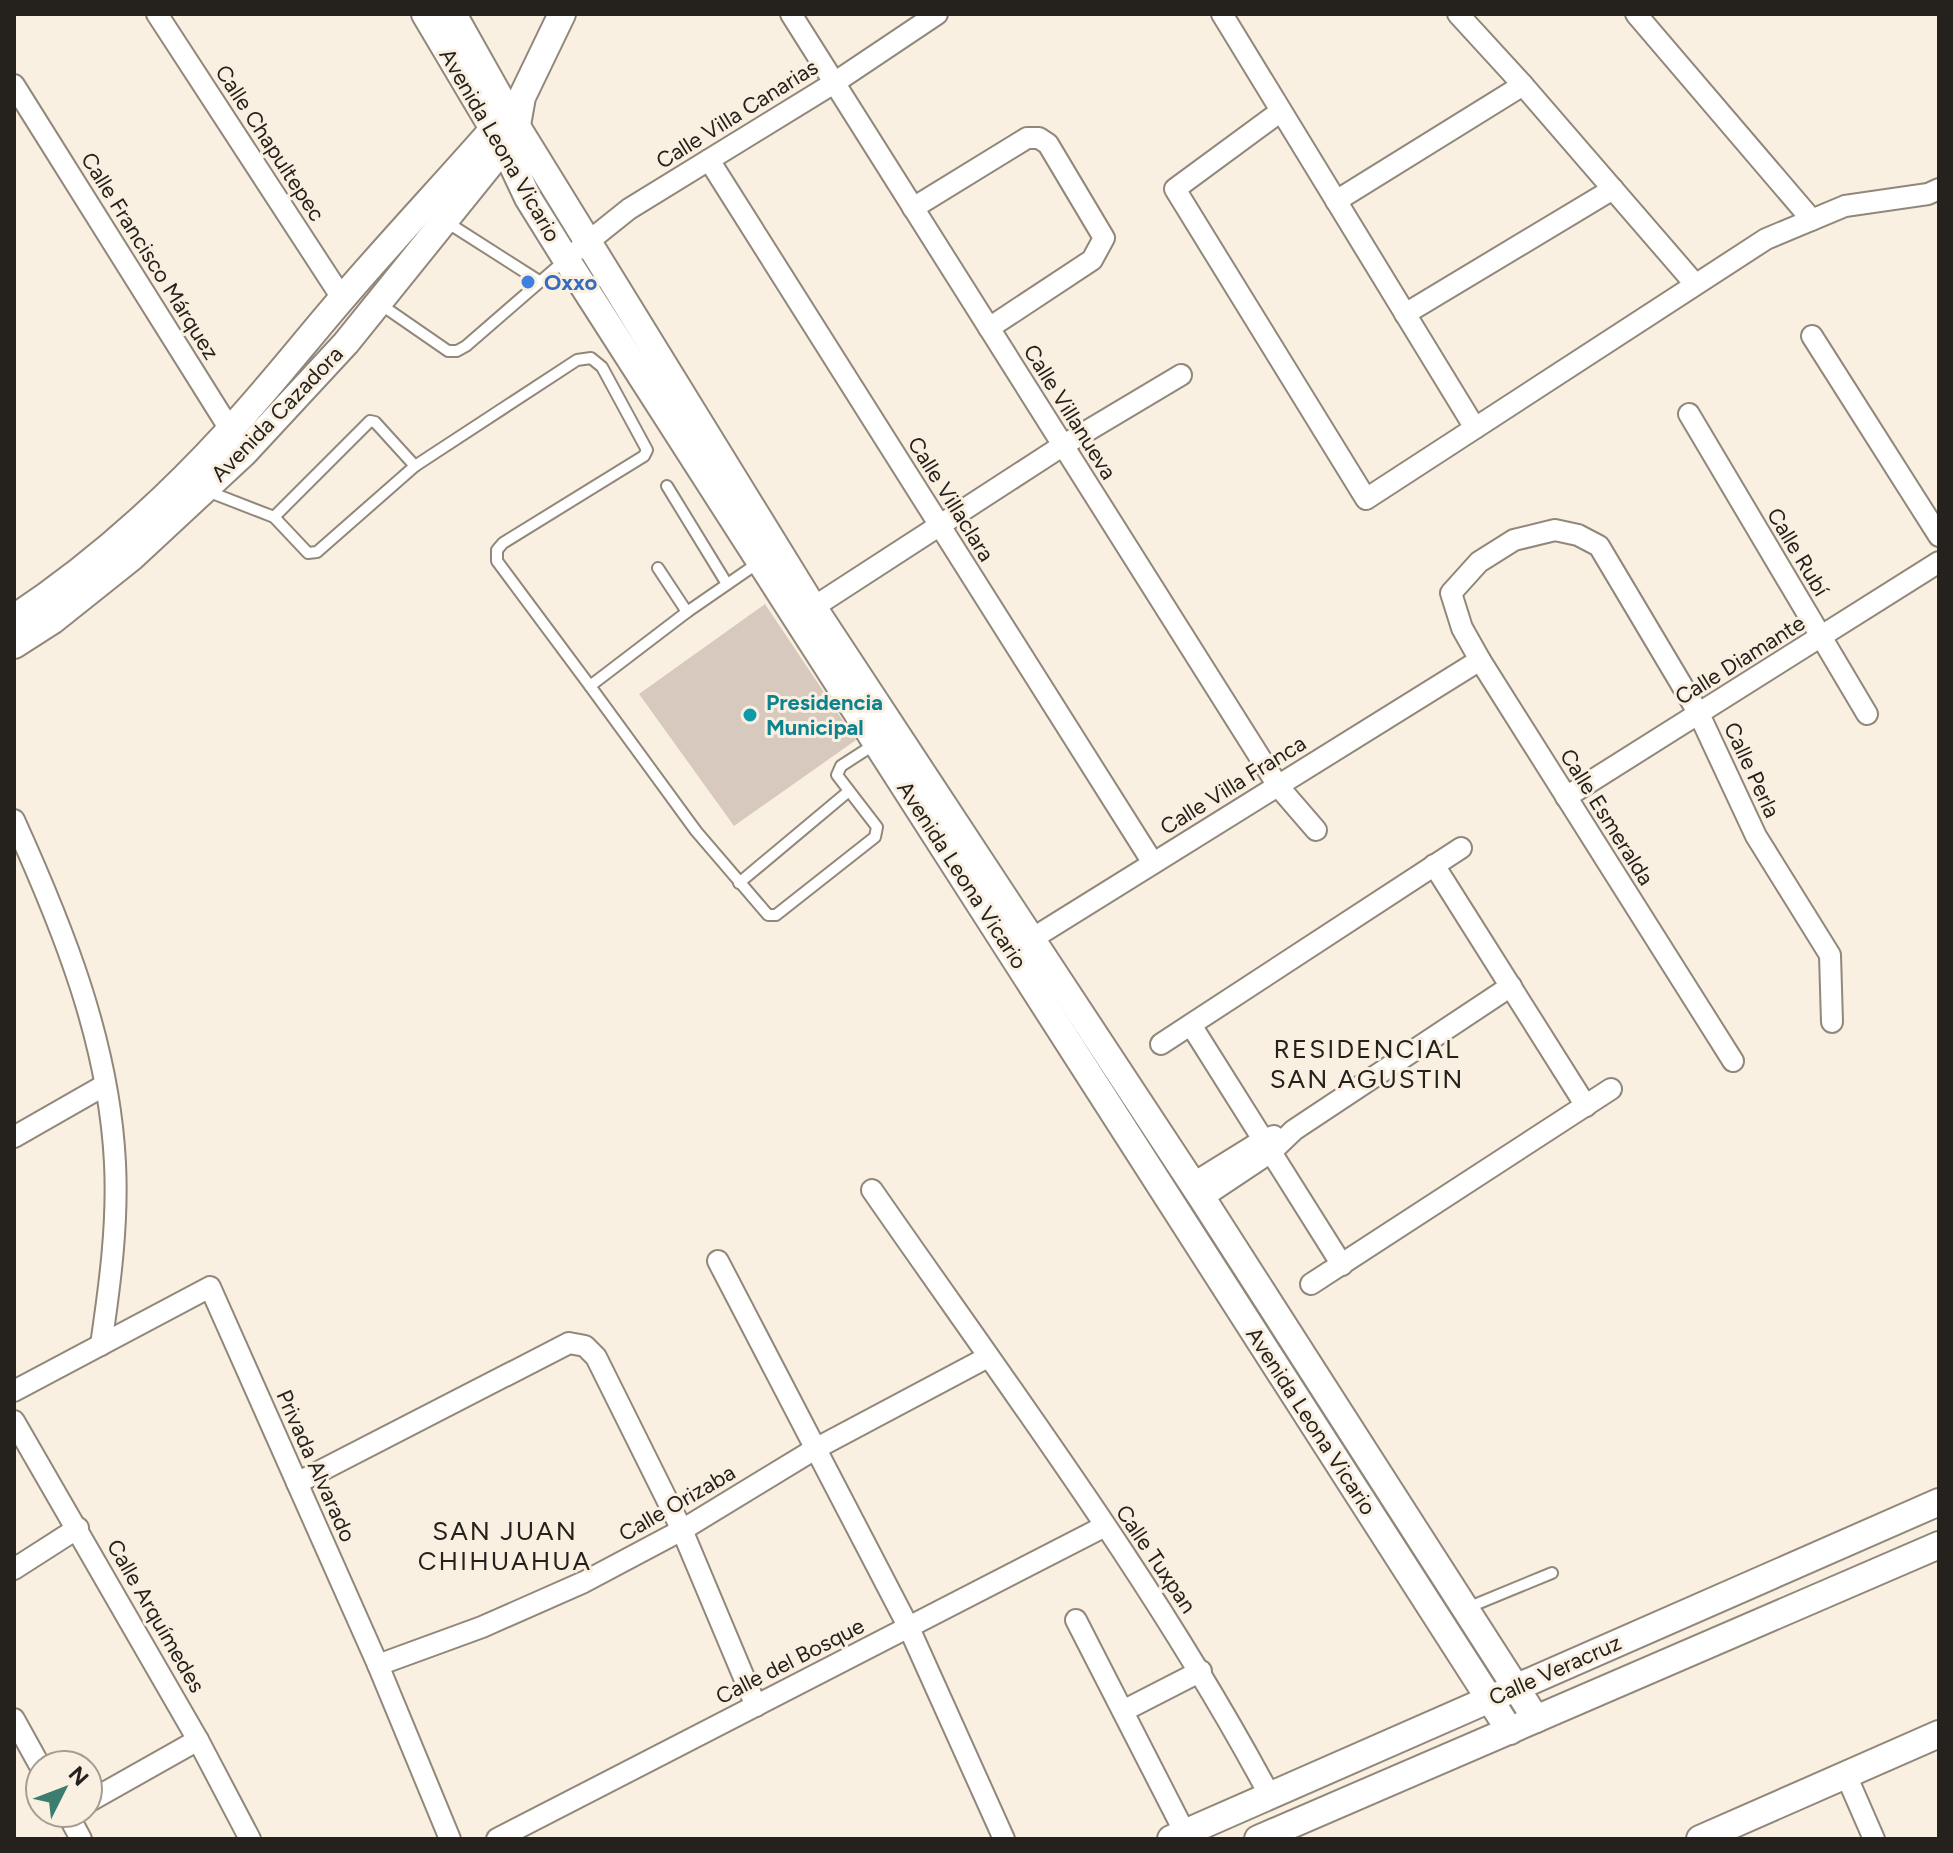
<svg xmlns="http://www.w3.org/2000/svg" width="1953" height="1853" viewBox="0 0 1953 1853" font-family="Figtree,sans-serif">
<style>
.building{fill:#d8c9bf}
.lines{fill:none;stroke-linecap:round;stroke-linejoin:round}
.service-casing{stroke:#91877a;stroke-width:14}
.minor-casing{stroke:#91877a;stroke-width:24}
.tertiary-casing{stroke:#91877a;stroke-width:30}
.service{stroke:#fff;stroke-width:10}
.minor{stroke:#fff;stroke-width:20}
.tertiary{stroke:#fff;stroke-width:26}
.shop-dot{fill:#3f7fe0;stroke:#faf0e1;stroke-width:3}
.culture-dot{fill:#0f9aa8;stroke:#faf0e1;stroke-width:3}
.labels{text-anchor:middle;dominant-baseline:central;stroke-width:6;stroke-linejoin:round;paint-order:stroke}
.street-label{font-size:22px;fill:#25211c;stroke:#faf0e1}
.shop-label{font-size:22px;font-weight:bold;fill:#366cbe;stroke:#faf0e1;text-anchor:start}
.culture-label{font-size:22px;font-weight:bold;fill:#0d838f;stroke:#faf0e1;text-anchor:start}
.quarter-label{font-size:26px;letter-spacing:2px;fill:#25211c;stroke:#faf0e1}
</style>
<rect width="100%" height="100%" fill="#faf0e1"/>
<path class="building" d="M765,604L856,740L734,826L639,694Z"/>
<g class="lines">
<defs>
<g id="service">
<path d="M445,221L539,281"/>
<path d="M380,304L448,351H457L466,346L564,261"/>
<path d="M667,486L727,584"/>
<path d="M207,491L274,517L308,553L317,552L415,466L577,360L591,358L602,367L647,450L644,456L503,543L497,550V561L590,686"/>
<path d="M274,517L370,421L375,422L415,466"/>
<path d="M658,568L687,612L758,563"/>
<path d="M687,612L590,686L696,831L768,915H776L875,837L877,827L837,775L841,766L875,744"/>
<path d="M739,883L849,791"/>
<path d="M1467,1608L1552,1573"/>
</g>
<g id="minor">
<path d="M157,14L342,298"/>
<path d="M791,14L1278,786L1316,830"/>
<path d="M1222,14L1475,428"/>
<path d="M1458,14L1523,85L1695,284"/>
<path d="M1636,14L1812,220"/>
<path d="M14,85L236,439"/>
<path d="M1281,111L1175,189L1366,499L1766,239L1845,206L1928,194L1939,189"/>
<path d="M709,160L1153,863"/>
<path d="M1336,201L1523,85"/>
<path d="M913,208L1027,138H1039L1048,144L1104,238L1092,260L989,328"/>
<path d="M579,249L629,209L834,83L937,14"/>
<path d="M1405,314L1613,189"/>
<path d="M1812,336L1939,536"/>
<path d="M1689,414L1867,714"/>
<path d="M803,614L1062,446L1181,375"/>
<path d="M1566,797L1939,562"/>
<path d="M14,820C63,928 109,1042 115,1163C118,1224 110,1284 101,1345"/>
<path d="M1434,865L1586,1106"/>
<path d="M1022,945L1480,660"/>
<path d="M1191,1025L1342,1265"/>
<path d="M1161,1044L1461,848"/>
<path d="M1733,1061L1480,660L1462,628L1451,593L1479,562L1514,540L1555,530L1578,535L1599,546L1699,714L1756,836L1830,955L1832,1022"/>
<path d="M14,1137L105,1085"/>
<path d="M1192,1184L1263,1140L1274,1136"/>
<path d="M872,1190C1010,1389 1156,1583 1270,1796"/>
<path d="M1202,1198L1271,1152L1294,1130L1511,986"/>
<path d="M718,1261L909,1628L1004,1839"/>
<path d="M1311,1284L1611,1089"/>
<path d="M14,1391L210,1287L378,1665L450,1839"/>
<path d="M14,1421L198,1740L250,1839"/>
<path d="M297,1483L569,1343L585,1346L596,1357L682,1530L756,1706"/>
<path d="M14,1569L78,1528"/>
<path d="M1076,1620L1185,1833"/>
<path d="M378,1665L482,1627L584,1582L682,1530L815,1449L988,1357"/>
<path d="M1123,1711L1201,1671"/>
<path d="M14,1719L40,1766"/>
<path d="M1846,1775L1874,1839"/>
<path d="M88,1802L198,1740"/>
<path d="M67,1813L81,1839"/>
<path d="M497,1839L1105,1526"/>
</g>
<g id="tertiary">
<path d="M425,14L504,147L528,198L566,259L1510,1731"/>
<path d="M453,14L508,112L813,607L1202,1198L1536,1719"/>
<path d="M14,618C93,566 166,500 229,431C268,389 303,344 340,301C393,239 449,180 502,119"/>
<path d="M14,645L53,620L132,557L244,453L346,343L504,147L517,125L522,97L562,14"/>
<path d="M1171,1839L1939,1502"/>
<path d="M1258,1839L1939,1545"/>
<path d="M1700,1839L1939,1734"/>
</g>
</defs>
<use href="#service" class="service-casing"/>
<use href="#minor" class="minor-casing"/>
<use href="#tertiary" class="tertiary-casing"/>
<use href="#service" class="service"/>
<use href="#minor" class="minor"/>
<use href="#tertiary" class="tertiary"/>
</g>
<circle class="shop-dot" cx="528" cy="282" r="8"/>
<circle class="culture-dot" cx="750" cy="715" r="8"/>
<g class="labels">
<g class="street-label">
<text transform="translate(737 114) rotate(-32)">Calle Villa Canarias</text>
<text transform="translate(270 143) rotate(57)">Calle Chapultepec</text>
<text transform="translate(500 145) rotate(60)">Avenida Leona Vicario</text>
<text transform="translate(150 256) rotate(58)">Calle Francisco Márquez</text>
<text transform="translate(1070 412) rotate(58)">Calle Villanueva</text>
<text transform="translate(277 414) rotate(-46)">Avenida Cazadora</text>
<text transform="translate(951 499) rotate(58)">Calle Villaclara</text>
<text transform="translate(1798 552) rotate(59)">Calle Rubí</text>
<text transform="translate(1740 660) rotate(-32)">Calle Diamante</text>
<text transform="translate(1752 770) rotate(65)">Calle Perla</text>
<text transform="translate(1233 785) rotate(-32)">Calle Villa Franca</text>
<text transform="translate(1607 817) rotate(58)">Calle Esmeralda</text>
<text transform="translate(962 875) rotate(57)">Avenida Leona Vicario</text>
<text transform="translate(1311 1421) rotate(57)">Avenida Leona Vicario</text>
<text transform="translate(316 1466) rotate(66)">Privada Alvarado</text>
<text transform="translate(677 1503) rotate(-30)">Calle Orizaba</text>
<text transform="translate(1156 1559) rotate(56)">Calle Tuxpan</text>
<text transform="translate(156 1616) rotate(60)">Calle Arquímedes</text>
<text transform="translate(790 1661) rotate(-27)">Calle del Bosque</text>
<text transform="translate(1555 1670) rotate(-24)">Calle Veracruz</text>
</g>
<g class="shop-label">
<text x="544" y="282">Oxxo</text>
</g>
<g class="culture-label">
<text x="766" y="702">Presidencia<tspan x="766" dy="25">Municipal</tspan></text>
</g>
<g class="quarter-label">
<text x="1367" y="1049">RESIDENCIAL<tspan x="1367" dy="30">SAN AGUSTIN</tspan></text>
<text x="505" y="1531">SAN JUAN<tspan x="505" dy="30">CHIHUAHUA</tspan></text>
</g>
</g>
<rect width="1953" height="1853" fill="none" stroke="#25211c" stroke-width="32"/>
<g transform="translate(64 1789) rotate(48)"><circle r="38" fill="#faf0e1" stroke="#a59d92" stroke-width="2"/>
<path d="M0-6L14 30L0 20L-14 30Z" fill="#3b7d6e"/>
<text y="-12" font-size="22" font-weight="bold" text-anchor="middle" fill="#25211c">N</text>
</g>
</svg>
